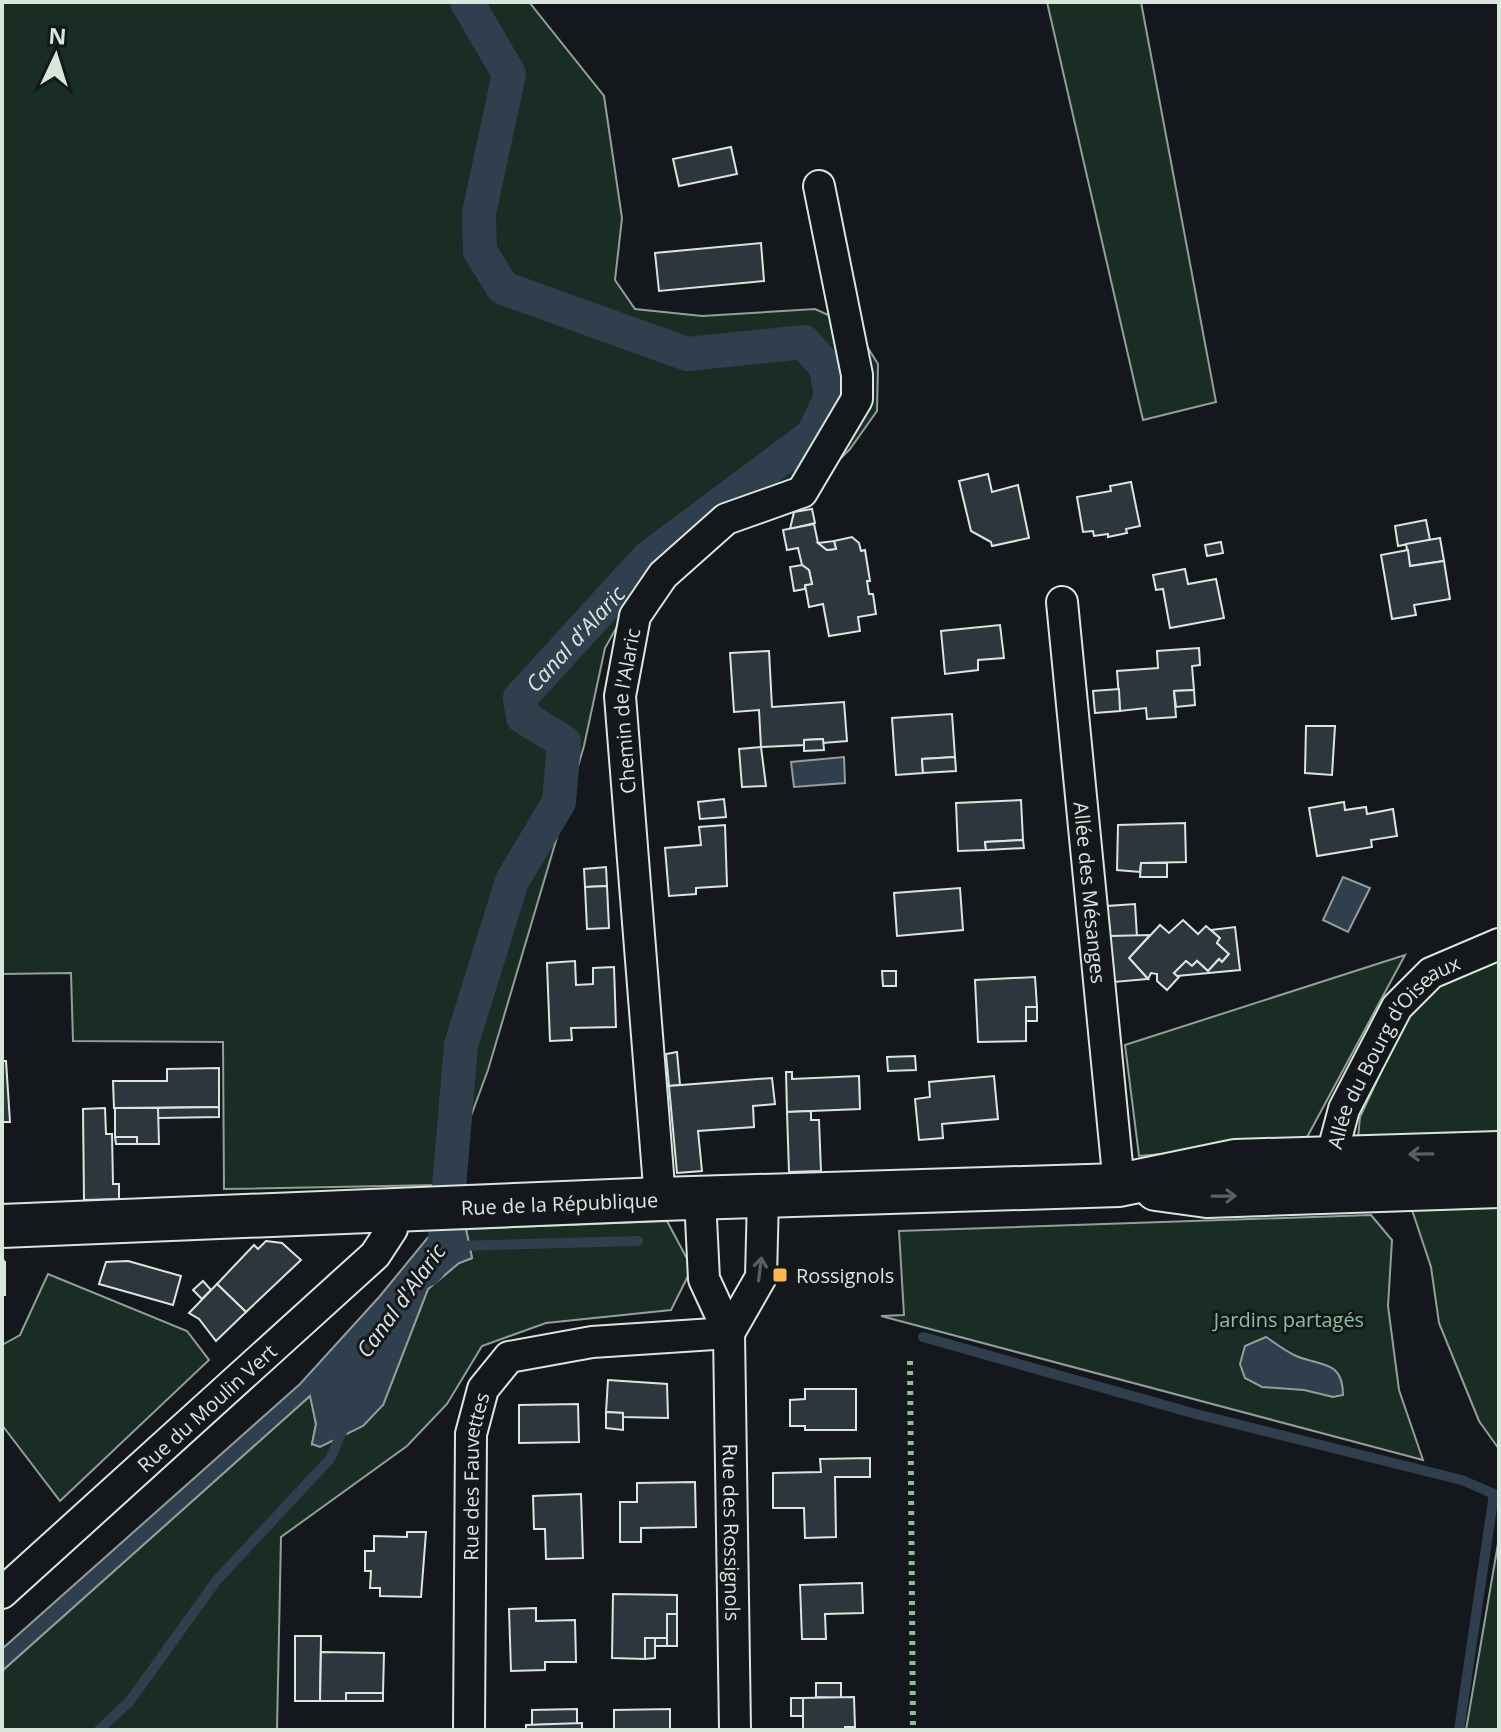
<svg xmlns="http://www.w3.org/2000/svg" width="1501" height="1732" viewBox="0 0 1501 1732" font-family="'Open Sans',sans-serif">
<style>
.green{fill:#1a2d24;stroke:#939e99;stroke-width:2}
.water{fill:#2f3f4d;stroke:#939e99;stroke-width:2}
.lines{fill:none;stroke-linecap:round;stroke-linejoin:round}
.stream{stroke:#2f3f4d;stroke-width:10}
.canal{stroke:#2f3f4d;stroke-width:34}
.building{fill:#2c363c;stroke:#d8e6dc;stroke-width:2}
.street-casing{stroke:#d8e6dc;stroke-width:34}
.secondary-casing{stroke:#d8e6dc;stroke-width:46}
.street{stroke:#14181c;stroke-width:30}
.secondary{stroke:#14181c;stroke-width:42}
.hedge{stroke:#8ac095;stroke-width:6;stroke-dasharray:4 6;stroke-linecap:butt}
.oneway{stroke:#59605f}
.poi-dot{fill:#ffb74d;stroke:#14181c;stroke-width:3}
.labels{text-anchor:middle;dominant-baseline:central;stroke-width:6;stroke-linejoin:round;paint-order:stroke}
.street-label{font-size:20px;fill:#d8e6dc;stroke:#14181c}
.poi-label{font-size:20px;fill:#d8e6dc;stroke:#14181c;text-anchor:start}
.park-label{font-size:20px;fill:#8ac095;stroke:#14181c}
.water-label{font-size:22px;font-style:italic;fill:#d8e6dc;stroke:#14181c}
</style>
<rect width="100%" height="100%" fill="#14181c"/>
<g class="green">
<path d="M2,2H529L604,96L622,218L615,280L635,309L702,316L815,309L855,327L878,364L877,411L850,449L833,466L719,517L680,538L638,589L605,648L584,746L488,1070L462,1140L452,1133L439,1136L438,1185L224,1189L223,1042L73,1041L71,973L2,974Z"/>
<path d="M1047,2H1141L1216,402L1143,420Z"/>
<path d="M1405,955L1305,1141L1139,1156L1125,1045Z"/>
<path d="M1499,957V1146L1357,1149L1360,1117L1414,1002L1446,979Z"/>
<path d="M1499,1206V1449L1479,1421L1439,1323L1431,1267L1412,1210Z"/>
<path d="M1371,1215L1392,1240L1388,1306L1399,1390L1423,1460L881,1316L904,1315L899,1231Z"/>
<path d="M667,1221L692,1268L671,1310L546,1323L482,1346L447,1404L407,1446L281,1537L277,1730H2V1671L311,1395L316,1425L312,1444L383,1405L428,1289L459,1263L472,1258L466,1229Z"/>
<path d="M48,1274L187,1331L209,1360L60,1501L2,1425V1345L20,1335Z"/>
<path d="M1499,1538V1730H1466Z"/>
</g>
<g class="water">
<path d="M844,757L845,783L794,787L791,762Z"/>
<path d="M1343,877L1370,888L1348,932L1323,920Z"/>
<path d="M452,1133L462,1140L464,1183L438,1185L439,1135Z"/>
<path d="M466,1229L472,1258L459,1263L428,1289L383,1405L363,1426L320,1447L312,1444L316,1424L310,1396L2,1671V1649L300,1384L380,1296L434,1230Z"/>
<path d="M1266,1337C1275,1343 1284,1350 1294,1355C1320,1367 1343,1359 1343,1395L1333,1397L1304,1390L1262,1387L1245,1378L1240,1364L1245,1346Z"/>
</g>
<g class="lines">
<g class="stream">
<path d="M456,1246L638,1241"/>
<path d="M923,1337L1196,1414L1462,1480L1494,1494L1459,1730"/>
<path d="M99,1730L130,1701L216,1581L330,1459L345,1425"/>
</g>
<path class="canal" id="s1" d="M426,1270L444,1247L461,1045L512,881L559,802L564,742L523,717L520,698L648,558L813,435L831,396L826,367L804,342L687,354L503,288L480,251L479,213L509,74L467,2"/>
</g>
<g class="building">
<path d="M731,147L737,174L679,186L673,159Z"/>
<path d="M761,243L764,281L659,291L655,253Z"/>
<path d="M988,474L992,492L1018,485L1029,538L992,546L991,542L971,531L959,481Z"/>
<path d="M1131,482L1140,526L1126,529L1127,533L1108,537V534L1094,536L1093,531L1083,532L1077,497L1111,491L1110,486Z"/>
<path d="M812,509L815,523L790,529L794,512Z"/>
<path d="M1426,520L1430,540L1398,546L1395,526Z"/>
<path d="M814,524L818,543L827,550L836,549L834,541L852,537L859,543L861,551L865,550L870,581H867L869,594H873L876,614L858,617L860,631L829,636L823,604L809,607L805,585L812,584L809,570L802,565L798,548L787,550L783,530Z"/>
<path d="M1440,538L1444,561L1410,566L1406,544Z"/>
<path d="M834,541L836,549L827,550L818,543Z"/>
<path d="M1221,542L1223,553L1207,556L1205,545Z"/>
<path d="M1408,550L1410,566L1444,561L1450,599L1414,605L1416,615L1392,619L1381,555Z"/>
<path d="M802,565L809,570L812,584L805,585V589L794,591L790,567Z"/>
<path d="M1185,569L1188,584L1216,579L1224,618L1170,628L1163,589L1156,590L1153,575Z"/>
<path d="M1000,625L1004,658L978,660V670L945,674L941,631Z"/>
<path d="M1199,648L1200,665L1192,666L1194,690L1174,691L1176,717L1147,719L1146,708L1120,711L1117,671L1158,668L1157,651Z"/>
<path d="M769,651L772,707L844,702L847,741L823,743V739L804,740V745L761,747L759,710L734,712L730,653Z"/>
<path d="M1119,689L1120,711L1095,713L1093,691Z"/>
<path d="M1194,690L1195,705L1176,707L1174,691Z"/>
<path d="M952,714L955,757L922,759L923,773L896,775L892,718Z"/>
<path d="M1306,726H1335L1332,775L1305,773Z"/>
<path d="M823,739L824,750L804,751V740Z"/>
<path d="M761,747L766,786L742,787L739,749Z"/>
<path d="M955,757L956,771L923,773L922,759Z"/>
<path d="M724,799L726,817L700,819L698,802Z"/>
<path d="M1021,800L1023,840L985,842L986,850L958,851L956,803Z"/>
<path d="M1344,802L1345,810L1366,807L1367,814L1393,809L1397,836L1371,840L1372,847L1317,856L1309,808Z"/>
<path d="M1185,823L1186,862L1141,863L1140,872L1117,870L1118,825Z"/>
<path d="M725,825L727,886L696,888V894L669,896L665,848L701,845L699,827Z"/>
<path d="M1023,840L1024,848L986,850L985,842Z"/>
<path d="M1141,863H1167V877H1140Z"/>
<path d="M606,867L607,886L585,887L584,869Z"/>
<path d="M607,886L609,928L587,929L585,887Z"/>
<path d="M960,888L963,930L897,936L894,893Z"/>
<path d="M1135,904L1137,937L1110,936L1107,906Z"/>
<path d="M1183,920L1198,934L1206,926L1220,938L1217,943L1229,954L1222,962L1219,959L1208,971L1197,961L1192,966L1186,961L1174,973L1179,977L1167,990L1157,981V974L1151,973L1148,979L1129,958L1160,925L1169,933Z"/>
<path d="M1235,927L1240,970L1177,976L1174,973L1186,961L1192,966L1197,961L1208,971L1219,959L1222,962L1229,954L1217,943L1220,938L1211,930Z"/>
<path d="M1150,935L1129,958L1148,979L1114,982L1110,936Z"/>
<path d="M575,961L576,985L593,984V968L614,967L616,1027L571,1028L572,1040L550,1041L547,963Z"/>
<path d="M882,971H896V986H883Z"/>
<path d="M1035,977L1037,1007H1026V1041L978,1042L975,980Z"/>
<rect x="1026" y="1007" width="11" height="14"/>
<path d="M677,1052L680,1085L669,1086L666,1054Z"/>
<path d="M915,1056L916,1070L888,1071L887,1057Z"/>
<path d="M2,1061H6L10,1122H2Z"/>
<path d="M219,1068V1107L114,1108L113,1081H167V1069Z"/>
<path d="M786,1072H792V1079L859,1076L860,1109L787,1112Z"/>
<path d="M994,1076L998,1119L942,1124L943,1138L919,1140L915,1099L930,1097L929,1082Z"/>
<path d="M772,1078L775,1104L753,1106L754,1127L698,1131L702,1171L677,1173L669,1086Z"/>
<path d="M219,1107V1117L158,1118V1108Z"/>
<path d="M105,1108L106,1134H112L113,1184H119V1199L84,1200L83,1109Z"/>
<path d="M115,1108H158L159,1144H137V1137H115Z"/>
<path d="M811,1111V1120H819L821,1171L789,1172L787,1112Z"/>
<path d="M115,1137H137V1144H116Z"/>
<path d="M266,1241L282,1243L301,1260L246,1312L217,1284L254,1245L258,1249Z"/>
<path d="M2,1259L5,1262V1295H2Z"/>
<path d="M128,1261L181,1276L173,1305L99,1284L106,1262Z"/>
<path d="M203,1281L211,1290L202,1299L193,1290Z"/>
<path d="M217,1284L246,1312L216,1341L199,1319L189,1313Z"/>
<path d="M608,1380L667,1384L668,1418L623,1417V1413L606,1412Z"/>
<path d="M805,1389H856V1430H805V1426H790V1400L805,1399Z"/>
<path d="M578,1404L579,1442L519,1443V1405Z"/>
<path d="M606,1412L623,1413V1430L606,1428Z"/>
<path d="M870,1458V1477H835L836,1537L805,1538L804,1508H773V1473L821,1472L820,1459Z"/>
<path d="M695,1482L696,1527L641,1528V1542H620V1502H637V1483Z"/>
<path d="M581,1494L583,1558L546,1559L545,1529H534L533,1496Z"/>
<path d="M407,1532H426L421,1597L380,1596V1588H370L371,1571H365V1551H374V1536L407,1537Z"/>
<path d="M862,1583L863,1613L825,1614L826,1639H802L800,1585Z"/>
<path d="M613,1594L677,1595V1614H667V1638H645V1659L612,1658Z"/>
<path d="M536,1608V1621L575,1620L576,1662H545V1670L511,1671L509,1609Z"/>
<rect x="667" y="1614" width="10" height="32"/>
<path d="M295,1636H321L320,1701H295Z"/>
<path d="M645,1638H655V1658L645,1659Z"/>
<rect x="655" y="1638" width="12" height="8"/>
<path d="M321,1652L384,1653L383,1693H346V1701H320Z"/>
<path d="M816,1683H841V1698L816,1697Z"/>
<rect x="346" y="1693" width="37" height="8"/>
<path d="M854,1697L855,1727H845V1730H803V1698Z"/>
<rect x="791" y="1698" width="12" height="18"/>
<path d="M577,1709V1724L532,1725V1710Z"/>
<path d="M670,1709V1729L614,1730V1710Z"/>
<path d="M582,1723V1730H526V1725Z"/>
</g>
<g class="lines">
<defs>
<g id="street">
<path id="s2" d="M1062,602L1119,1185"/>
<path id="s3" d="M1329,1175L1331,1158L1344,1109L1397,1007L1431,973L1499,944"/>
<path id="s4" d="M700,1198L704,1279L729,1333L735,1730"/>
<path id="s5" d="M660,1199L620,696L635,616L663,575L726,519L802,492L857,399V375L819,186"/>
<path d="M729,1333L761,1277L763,1197"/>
<path id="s6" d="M2,1593L375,1255L392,1229L394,1211"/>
<path id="s7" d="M469,1730L471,1434L483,1389L509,1357L592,1342L729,1333"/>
</g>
<g id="secondary">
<path d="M1156,1189L1207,1196L1499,1186"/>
<path id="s8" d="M2,1226L660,1199L1119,1185L1235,1161L1499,1153"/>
</g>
</defs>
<use href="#street" class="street-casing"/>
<use href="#secondary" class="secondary-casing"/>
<use href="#street" class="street"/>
<use href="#secondary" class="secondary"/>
<path class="hedge" d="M910,1361L913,1730"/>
</g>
<defs><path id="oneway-shaft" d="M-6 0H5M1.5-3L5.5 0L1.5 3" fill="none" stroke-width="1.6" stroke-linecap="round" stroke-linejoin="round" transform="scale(2)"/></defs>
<g class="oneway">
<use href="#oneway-shaft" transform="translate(1421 1154) rotate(179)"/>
<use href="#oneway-shaft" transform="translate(1224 1196) rotate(-1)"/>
<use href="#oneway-shaft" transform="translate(760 1269) rotate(-83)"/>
</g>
<rect class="poi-dot" x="772" y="1267" width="16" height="16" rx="4"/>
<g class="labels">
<g class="street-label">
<text stroke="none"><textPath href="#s5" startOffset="490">Chemin de l'Alaric</textPath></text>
<text stroke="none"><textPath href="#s2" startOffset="292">Allée des Mésanges</textPath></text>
<text stroke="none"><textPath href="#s3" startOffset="144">Allée du Bourg d'Oiseaux</textPath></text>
<text stroke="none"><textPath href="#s8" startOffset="558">Rue de la République</textPath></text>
<text stroke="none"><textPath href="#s6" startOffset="276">Rue du Moulin Vert</textPath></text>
<text stroke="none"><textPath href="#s7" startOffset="254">Rue des Fauvettes</textPath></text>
<text stroke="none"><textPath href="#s4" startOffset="340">Rue des Rossignols</textPath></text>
</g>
<g class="poi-label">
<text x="796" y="1275">Rossignols</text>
</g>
<g class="park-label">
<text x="1289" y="1319">Jardins partagés</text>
</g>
<g class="water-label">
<text stroke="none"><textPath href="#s1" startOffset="704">Canal d'Alaric</textPath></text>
<text transform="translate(400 1300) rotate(-54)">Canal d'Alaric</text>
</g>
</g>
<rect width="1501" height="1732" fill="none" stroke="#d8e6dc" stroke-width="8"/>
<g transform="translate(56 56) rotate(4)" stroke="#14181c" stroke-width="6" paint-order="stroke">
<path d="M0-6L14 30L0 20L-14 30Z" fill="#d8e6dc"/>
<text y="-12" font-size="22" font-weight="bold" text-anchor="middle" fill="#d8e6dc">N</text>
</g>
</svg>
